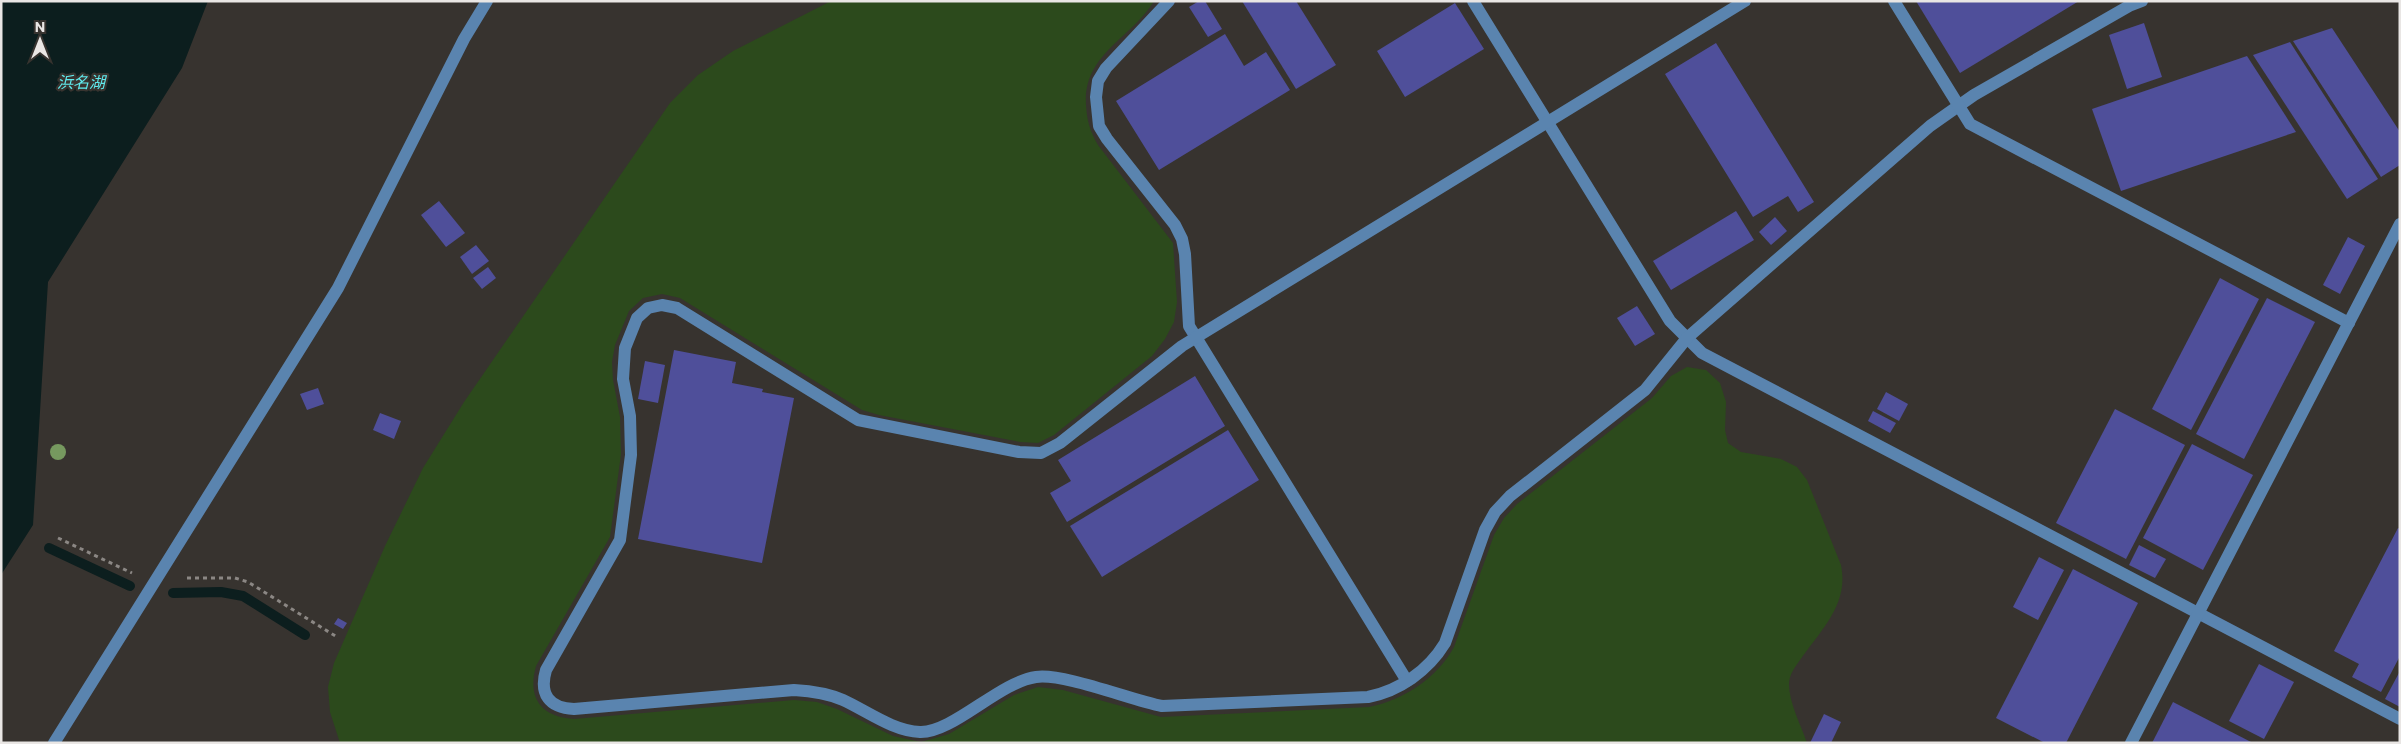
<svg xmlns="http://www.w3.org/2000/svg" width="2401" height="744" viewBox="0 0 2401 744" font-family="Commissioner,'Noto Sans JP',sans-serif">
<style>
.green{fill:#2c4a1c}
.water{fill:#0c1e1e}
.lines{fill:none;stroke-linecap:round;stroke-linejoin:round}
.stream{stroke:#0c1e1e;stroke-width:10}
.building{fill:#4f4f9a}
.path{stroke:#8b8784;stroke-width:3;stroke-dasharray:4 4;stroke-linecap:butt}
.minor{stroke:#5a84af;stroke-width:12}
.tree{fill:#76995f}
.labels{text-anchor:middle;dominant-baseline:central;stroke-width:4.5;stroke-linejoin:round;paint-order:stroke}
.water-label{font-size:16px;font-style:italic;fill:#5feaed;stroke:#37332f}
</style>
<rect width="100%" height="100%" fill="#37332f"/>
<path class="green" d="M831,1H1154C1131,39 1083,54 1086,105C1087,121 1090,131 1098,145L1173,243L1177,302L1174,322L1165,339L1152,356L1054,435L1038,443L1020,442L879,415L862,410L680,298L662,294L643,298L629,311L615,345L612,362L613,380L620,417L621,454L610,537L536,666C527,698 541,717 574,719L794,700L817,702L837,709L893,736L921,742L949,734L1014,695L1038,687L1063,690L1161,717L1369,707C1404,700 1437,678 1454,647L1494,535L1504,518L1517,504L1652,398L1671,376L1687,367L1706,370L1720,383L1726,402L1725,430L1728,443L1741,452L1781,459L1797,467L1807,480L1841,565C1849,604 1822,629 1800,660C1795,667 1789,675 1789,684C1789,703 1801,725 1807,743H340L330,712L328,687L334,663L385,546L423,468L464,402L670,103L698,75L733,51Z"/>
<path class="water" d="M1,1H208L182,68L48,282L33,525L1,575Z"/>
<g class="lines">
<g class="stream">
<path d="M49,548L130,586"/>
<path d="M173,593L221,592L243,596L305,635"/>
</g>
</g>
<g class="building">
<path d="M1199,1H1205L1222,29L1208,37L1189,7Z"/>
<path d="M1242,1H1296L1336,65L1296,89Z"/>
<path d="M1916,1H2079L1960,73Z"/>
<path d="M1455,3L1484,49L1405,97L1377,51Z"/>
<path d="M2144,23L2162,77L2127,89L2109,35Z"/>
<path d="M2332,28L2400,132V165L2381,177L2293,41Z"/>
<path d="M1225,34L1244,66L1266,52L1290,90L1159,170L1116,101Z"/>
<path d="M2290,42L2378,179L2347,199L2253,55Z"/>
<path d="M1716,43L1814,202L1798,212L1788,196L1753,217L1665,74Z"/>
<path d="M2247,56L2296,132L2121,191L2092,109Z"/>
<path d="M439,201L465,233L446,247L421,215Z"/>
<path d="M1736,211L1754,240L1671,290L1653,261Z"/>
<path d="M1775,217L1787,231L1771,245L1759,232Z"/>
<path d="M2348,237L2365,246L2340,294L2323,285Z"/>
<path d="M476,245L489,261L472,274L460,257Z"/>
<path d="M488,267L496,278L482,289L473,278Z"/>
<path d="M2220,278L2259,299L2191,430L2152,409Z"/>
<path d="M2267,298L2315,322L2244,459L2196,434Z"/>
<path d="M1637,306L1655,334L1635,346L1617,318Z"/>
<path d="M674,350L736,362L732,383L763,389L762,392L794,398L762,563L638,539Z"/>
<path d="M645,361L665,365L658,403L638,399Z"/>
<path d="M1195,376L1225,426L1067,522L1050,493L1071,481L1058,460Z"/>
<path d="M318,388L324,404L307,410L300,394Z"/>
<path d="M1886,392L1908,404L1899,421L1877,409Z"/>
<path d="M2115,409L2185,445L2126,559L2056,523Z"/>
<path d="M1873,411L1896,423L1890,433L1868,421Z"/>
<path d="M380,413L401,421L394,439L373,430Z"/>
<path d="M1228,430L1259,480L1102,577L1070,526Z"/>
<path d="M2192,444L2253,475L2203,570L2143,538Z"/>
<path d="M2398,528L2400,529V656L2381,692L2352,677L2359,664L2334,651Z"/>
<path d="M2139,545L2166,559L2155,578L2129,565Z"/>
<path d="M2039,557L2064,570L2038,620L2013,607Z"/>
<path d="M2073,569L2138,603L2066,743H2045L1996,718Z"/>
<path d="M338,618L347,623L343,629L334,624Z"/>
<path d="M2259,664L2294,682L2264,739L2229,721Z"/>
<path d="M2400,671V707L2385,699Z"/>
<path d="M2173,702L2253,743H2152Z"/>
<path d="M1824,714L1841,722L1831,743H1810Z"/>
</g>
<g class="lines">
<g class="path">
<path d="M58,538L132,573"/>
<path d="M187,578H235L248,582L337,637"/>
</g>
<g class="minor">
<path d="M1169,1L1106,68L1098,81L1096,97L1099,126L1107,139L1175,225L1182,239L1185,254L1189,326L1407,681"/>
<path d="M1473,1L1670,321L1702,353L2400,719"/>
<path d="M1745,1L1182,346L1060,443L1041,453L1019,452L858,420L677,308L662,305L648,308L637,318L625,348L623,379L630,416L631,455L620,540L546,670C539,694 549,708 574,709L794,690C811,691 827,693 843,700C867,711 893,731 920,732C953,733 999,682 1036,677C1064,673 1131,700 1162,706L1368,697C1399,691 1428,671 1445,643L1485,530L1495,512L1510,496L1645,390L1687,338L1930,126L1974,95L2129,6L2142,1"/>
<path d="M1894,1L1970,124L2349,323"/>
<path d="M54,743L338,288L464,39L487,1"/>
<path d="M2131,743L2400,224"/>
</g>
</g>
<circle class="tree" cx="58" cy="452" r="8"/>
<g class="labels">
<g class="water-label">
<text x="81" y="81">浜名湖</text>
</g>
</g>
<rect width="2401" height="744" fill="none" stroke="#e9e6e4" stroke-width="5"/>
<g transform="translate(40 40)" stroke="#37332f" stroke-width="4" paint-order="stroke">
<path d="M0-4L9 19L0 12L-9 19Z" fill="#e9e6e4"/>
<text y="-8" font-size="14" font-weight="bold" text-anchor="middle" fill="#e9e6e4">N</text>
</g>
</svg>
